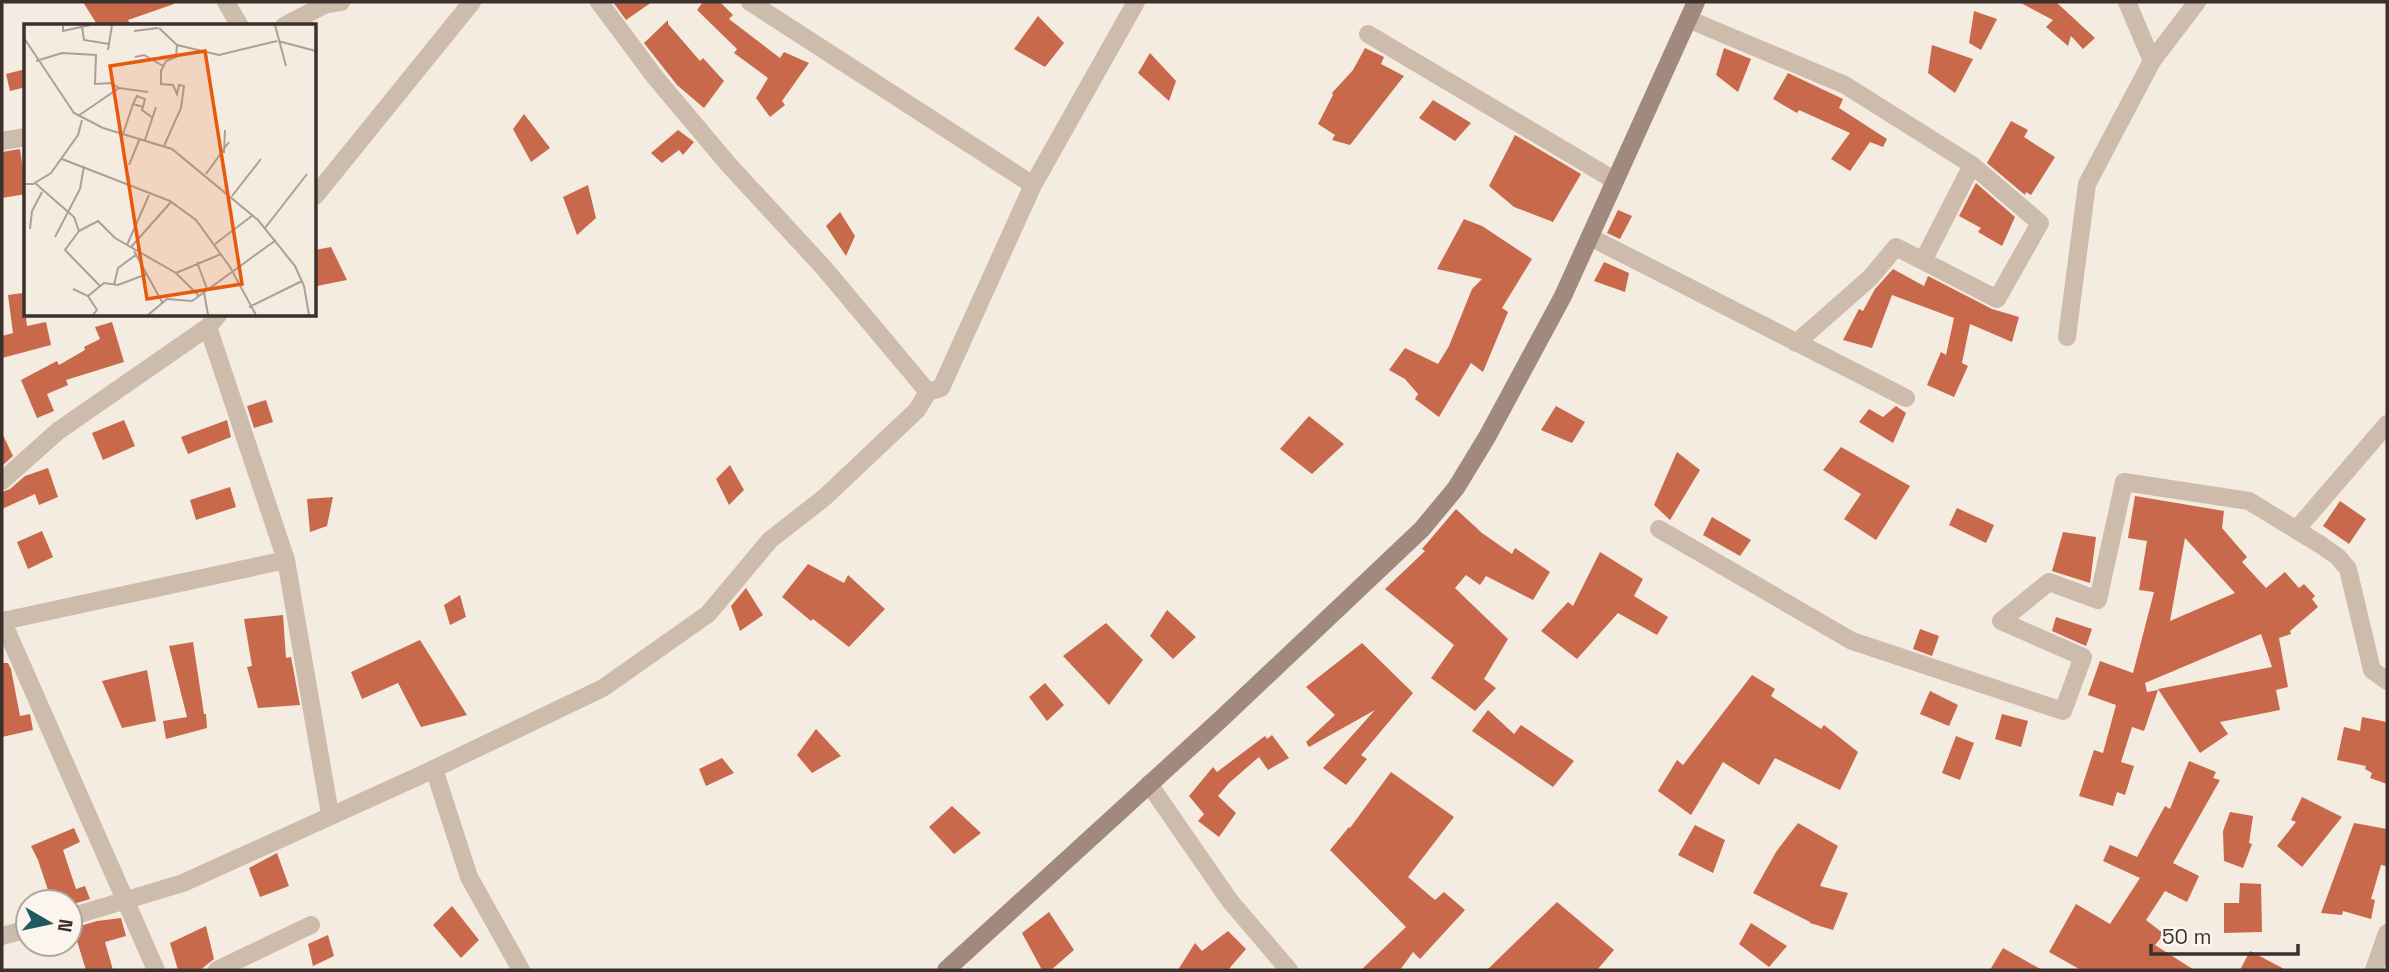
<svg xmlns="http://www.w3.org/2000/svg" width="2389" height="972" viewBox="0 0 2389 972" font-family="'Space Grotesk',sans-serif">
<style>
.building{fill:#c8694b;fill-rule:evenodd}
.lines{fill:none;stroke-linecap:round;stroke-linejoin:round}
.street{stroke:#cdbbac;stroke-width:18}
.secondary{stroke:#a18a7d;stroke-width:18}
.inset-road{fill:none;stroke:#aaa098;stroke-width:2}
.view{fill:#e8590c;fill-opacity:0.15;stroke:#e8590c;stroke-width:3.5}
.inset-edge{fill:none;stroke:#3b302b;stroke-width:3.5}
</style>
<rect width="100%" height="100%" fill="#f4ebe1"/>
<g class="building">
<path d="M83,2H174V4L128,20L131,26H98Z"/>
<path d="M613,2H652L626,20Z"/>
<path d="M703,2H720L733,15L729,19L780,58L784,52L809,63L782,101L785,105L770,117L756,98L768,78L734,53L737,49L697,10Z"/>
<path d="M2019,2H2056L2095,38L2083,49L2071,36L2068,46L2046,27L2053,20Z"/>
<path d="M1974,11L1997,19L1981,50L1969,43Z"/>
<path d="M1038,16L1064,43L1045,67L1014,49Z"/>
<path d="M668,20V24L700,61L703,58L724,81L704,108L677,85L644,43Z"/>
<path d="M1932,45L1973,59L1955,93L1928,73Z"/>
<path d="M1365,48L1384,57L1381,64L1404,76L1350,145L1332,140L1335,135L1318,124L1333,95L1332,93L1353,70Z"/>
<path d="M1724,48L1751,59L1738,92L1716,75Z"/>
<path d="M1150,53L1176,81L1169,101L1138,73Z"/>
<path d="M26,69V87L10,91L6,74Z"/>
<path d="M1788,73L1843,99L1839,108L1887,139L1883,147L1870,142L1850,171L1831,159L1850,133L1799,110L1797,113L1773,99Z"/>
<path d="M1433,100L1471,123L1455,141L1419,118Z"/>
<path d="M524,114L550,148L531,162L513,129Z"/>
<path d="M2011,121L2028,130L2024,137L2055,157L2031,195L2026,192L2025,195L1987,163Z"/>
<path d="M678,130L694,142L683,155L679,150L662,163L651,153Z"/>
<path d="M1515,135L1581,174L1553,222L1514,207L1489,186Z"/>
<path d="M20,149L24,176H26V194L2,198V152Z"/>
<path d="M1976,183L2015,217L2002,246L1978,232L1981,228L1959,216Z"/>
<path d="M588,185L596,218L577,235L563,197Z"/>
<path d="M1618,210L1632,216L1620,239L1607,233Z"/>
<path d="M840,212L855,236L846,256L826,226Z"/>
<path d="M1464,219L1482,226L1532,259L1502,308L1508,312L1483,372L1471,363L1439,417L1415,399L1418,394L1405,379L1389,370L1405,348L1438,364L1449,346L1472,289L1482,279L1437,269Z"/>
<path d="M331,247L347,280L317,286L315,250Z"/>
<path d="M1604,262L1629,273L1625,292L1594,281Z"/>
<path d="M1893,269L1924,286L1928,276L1992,309L2019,317L2012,342L1970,324L1962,363L1968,366L1954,397L1927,385L1941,352L1946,355L1954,318L1892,295L1872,348L1843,340L1859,309L1863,311L1875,289Z"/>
<path d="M23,293L27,326L46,322L51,345L2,358V336L13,333L8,295Z"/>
<path d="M112,322L124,362L66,380L68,385L47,394L54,411L37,418L21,380L57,361L59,365L85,350L84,347L100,339L95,327Z"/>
<path d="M266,400L273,422L254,428L247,406Z"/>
<path d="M1556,406L1585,422L1572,443L1541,430Z"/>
<path d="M1896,406L1906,413L1893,443L1859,422L1869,409L1883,417Z"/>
<path d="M1309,416L1344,444L1312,474L1280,449Z"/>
<path d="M124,420L135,446L103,460L92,433Z"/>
<path d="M227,420L231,437L188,454L181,437Z"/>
<path d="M2,433L13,456L2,466Z"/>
<path d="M1841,447L1910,486L1876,540L1844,519L1861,494L1823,470Z"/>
<path d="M1677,452L1700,470L1670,520L1654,505Z"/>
<path d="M730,465L744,490L729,505L716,479Z"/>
<path d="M48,468L58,497L39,505L35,494L2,509V492L10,489L25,476Z"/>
<path d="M230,487L236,507L196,520L190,500Z"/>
<path d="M2135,496L2224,511L2222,528L2247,557L2242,562L2266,588L2285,572L2299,588L2304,584L2315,596L2312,599L2318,607L2290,631L2291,634L2279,638L2288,687L2276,690L2280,710L2220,722L2228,734L2200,753L2158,689L2272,667L2261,634L2145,683L2147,692L2158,690L2144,731L2132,727L2121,762L2134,766L2125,795L2117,792L2113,806L2079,796L2094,750L2103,753L2116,705L2088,695L2100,661L2133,673L2154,592L2139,590L2147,541L2128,538ZM2185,538L2235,593L2170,621Z"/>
<path d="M333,497L327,526L310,532L307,499Z"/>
<path d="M2340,501L2366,519L2349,544L2323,526Z"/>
<path d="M1957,508L1994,525L1986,543L1949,525Z"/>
<path d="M1456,509L1482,533L1512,554L1515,548L1550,572L1533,600L1486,576L1480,585L1466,575L1455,588L1508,639L1484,679L1496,688L1475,711L1431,678L1454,645L1385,589L1425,551L1422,549Z"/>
<path d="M1712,517L1751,540L1740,556L1703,535Z"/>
<path d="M42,531L53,557L28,569L17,542Z"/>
<path d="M2063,532L2096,537L2090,583L2052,571Z"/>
<path d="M1600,552L1643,579L1634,596L1668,617L1657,635L1618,613L1577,659L1541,631L1568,602L1573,606Z"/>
<path d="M808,564L844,583L848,575L885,609L849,647L813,619L811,621L782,597Z"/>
<path d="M746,588L763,615L740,631L731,606Z"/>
<path d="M460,595L466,617L450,625L444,605Z"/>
<path d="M1167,610L1196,637L1173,659L1150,636Z"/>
<path d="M283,615L286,658L291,657L300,705L258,708L247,667L252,666L244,619Z"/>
<path d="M2056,617L2092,629L2086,646L2052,631Z"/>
<path d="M1106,623L1143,660L1109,705L1063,656Z"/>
<path d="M1920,629L1939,636L1932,656L1913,649Z"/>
<path d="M420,640L467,715L421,727L398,683L362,699L351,672Z"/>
<path d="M193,642L204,714H206L207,728L166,739L163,721L187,717L169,646Z"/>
<path d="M1362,643L1413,693L1361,755L1367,759L1346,785L1323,768L1375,710L1309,747L1306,742L1335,715L1306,687Z"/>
<path d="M2,663H8L11,669L20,716L30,714L33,730L2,737Z"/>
<path d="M147,670L156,721L122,728L102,681Z"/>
<path d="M1752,675L1775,689L1771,696L1821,729L1824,725L1858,752L1840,790L1775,758L1759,785L1723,762L1691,815L1658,791L1677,760L1683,765Z"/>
<path d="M1045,683L1064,705L1047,721L1029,697Z"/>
<path d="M1930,691L1958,705L1949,726L1920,714Z"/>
<path d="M1488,710L1514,734L1521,725L1574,761L1553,787L1472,731Z"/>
<path d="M2002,714L2028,721L2021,747L1995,739Z"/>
<path d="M2362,717L2387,722V784L2370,778L2372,773L2365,769L2366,766L2337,760L2344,727L2360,731Z"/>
<path d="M816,729L841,756L812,773L797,755Z"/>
<path d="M1272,735L1289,758L1268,770L1259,757L1229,783L1218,796L1236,813L1219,837L1198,821L1204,814L1189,796L1213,767L1217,772L1265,736L1267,739Z"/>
<path d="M1956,736L1974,743L1960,780L1942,773Z"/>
<path d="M722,758L734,773L706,786L699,769Z"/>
<path d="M2189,761L2216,772L2213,778L2220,780L2173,863L2199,876L2187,902L2165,891L2146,920L2164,934L2155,945L2194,970H2081L2049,952L2076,904L2110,924L2140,878L2103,861L2110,845L2137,857L2165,806L2170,809Z"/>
<path d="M1391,772L1454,817L1408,877L1435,900L1444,892L1465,910L1420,959L1413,952L1400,970H1361L1406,927L1330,850L1349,827L1350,828Z"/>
<path d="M2302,797L2342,817L2302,867L2277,846L2296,822L2291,820Z"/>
<path d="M952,806L981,833L954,854L929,827Z"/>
<path d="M2230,812L2253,816L2249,843L2252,844L2243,868L2224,861L2223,831Z"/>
<path d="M1798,823L1838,846L1820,886L1848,893L1833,930L1810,923V922L1753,893L1776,852Z"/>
<path d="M2354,823L2387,829V857L2386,866L2381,865L2371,899L2375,900L2371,919L2343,911L2342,915L2321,913Z"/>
<path d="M1695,825L1725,840L1713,873L1678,855Z"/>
<path d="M74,828L80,842L63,850L76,889L85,886L90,899L70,905V902H52L38,860L31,846Z"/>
<path d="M277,853L289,886L260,897L249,868Z"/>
<path d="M2240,883L2261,884L2262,932L2224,933V903H2239Z"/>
<path d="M1557,902L1614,950L1597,970H1487Z"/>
<path d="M452,906L479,940L461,958L433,925Z"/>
<path d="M1049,912L1074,950L1051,970H1042L1022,933Z"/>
<path d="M121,918L126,936L105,942L113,970H86L73,928L97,921Z"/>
<path d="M1751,923L1787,946L1769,967L1739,944Z"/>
<path d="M206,926L214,959L200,970H178L170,943Z"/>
<path d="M1228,931L1246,949L1228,970H1178L1195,943L1202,951Z"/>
<path d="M328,935L334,956L313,966L308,944Z"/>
<path d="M2003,948L2042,970H1990Z"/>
<path d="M2250,951L2286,970H2240Z"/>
</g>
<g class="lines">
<g class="street">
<path d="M226,2L240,26"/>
<path d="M599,2L655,77L728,164L824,268L928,392"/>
<path d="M750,2L1033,185"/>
<path d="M1688,19L1845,85L1972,165"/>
<path d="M284,26L324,5L341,2"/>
<path d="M1368,34L1609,177L1613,184"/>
<path d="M2152,61L2197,2"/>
<path d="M2,141L26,137"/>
<path d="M315,196L472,2"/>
<path d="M1590,237L1906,398"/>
<path d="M208,327L286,560L330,814"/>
<path d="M2067,337L2087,184L2152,61L2127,2"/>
<path d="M1796,343L1870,278L1896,247L1997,299L2040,223L1972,165L1923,261"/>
<path d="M2,481L58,431L208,327L218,315"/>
<path d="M1659,529L1852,641L2063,711L2083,657L2001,621L2049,582L2098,600L2124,482L2249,501L2321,545L2338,557L2348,569L2372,670L2387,681"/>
<path d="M2296,530L2387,424"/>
<path d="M2,620L156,970"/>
<path d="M3,621L286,560"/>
<path d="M434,769L469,877L521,970"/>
<path d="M1149,784L1230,901L1289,970"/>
<path d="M70,917L183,883L419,776L603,688L708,614L770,540L825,497L917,410L928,392L941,388L1033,185L1136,2"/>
<path d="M2,936L28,929"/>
<path d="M217,970L311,925"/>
<path d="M2374,970L2387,933"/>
</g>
<path class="secondary" d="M946,970L1220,720L1346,601L1422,529L1456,488L1487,437L1563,296L1696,2"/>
</g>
<g transform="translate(24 24)">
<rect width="292" height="292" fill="#f4ebe1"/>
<path class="inset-road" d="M39,1V7L66,1M251,1L262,42M58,3L60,16L85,20M135,4L153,21L195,31L253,17M110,7L134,4M0,14L50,89L79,104L148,125L234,196L271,242L280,262L285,291M254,17L292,27M84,26L88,1M111,33L120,31L139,42M12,37L38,29L72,31L71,60L87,59L95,64M119,83L109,80L113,72L121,75L119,83L118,86L129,94M54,92L95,64L124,68M99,110L109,80M121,116L132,83M140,122L157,84L160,62L155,61L153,70L149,61L137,60V47L142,37L152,33L153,21M200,129L201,106M38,135L146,177L172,196L206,243L232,291M105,141L116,114M182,150L205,118M11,159L50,193L55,207L74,197L91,214L152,249L175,272M0,160H9L27,149L54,111L58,96M208,172L237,135M241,204L283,150M6,205L8,187L18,168M55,207L41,226L76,262M31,213L56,165L60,142M191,220L229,191M103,221L125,171M107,223L147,178M110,227L138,278M173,238L183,265M152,249L197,230M90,261L94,244L113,230M49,265L64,272L73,286L69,291M180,268L184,291M64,272L80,259L94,261L123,250M225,283L278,257M124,291L143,275L168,277L252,216"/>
<path class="view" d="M181,27L218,260L123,275L86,42Z"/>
<rect width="292" height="292" class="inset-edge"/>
</g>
<rect width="2389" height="972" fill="none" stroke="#3b302b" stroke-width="7"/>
<g transform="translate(49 923) rotate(99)"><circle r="33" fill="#fbf5ee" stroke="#aea6a0" stroke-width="2"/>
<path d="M0-5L12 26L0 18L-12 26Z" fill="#1f5a5e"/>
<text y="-10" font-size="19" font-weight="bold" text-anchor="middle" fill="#3b302b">N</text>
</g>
<path d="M2151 944v10h147v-10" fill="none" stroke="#3b302b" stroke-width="3.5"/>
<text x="2162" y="944" font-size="21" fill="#3b302b" stroke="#fbf5ee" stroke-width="5" paint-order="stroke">50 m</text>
</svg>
